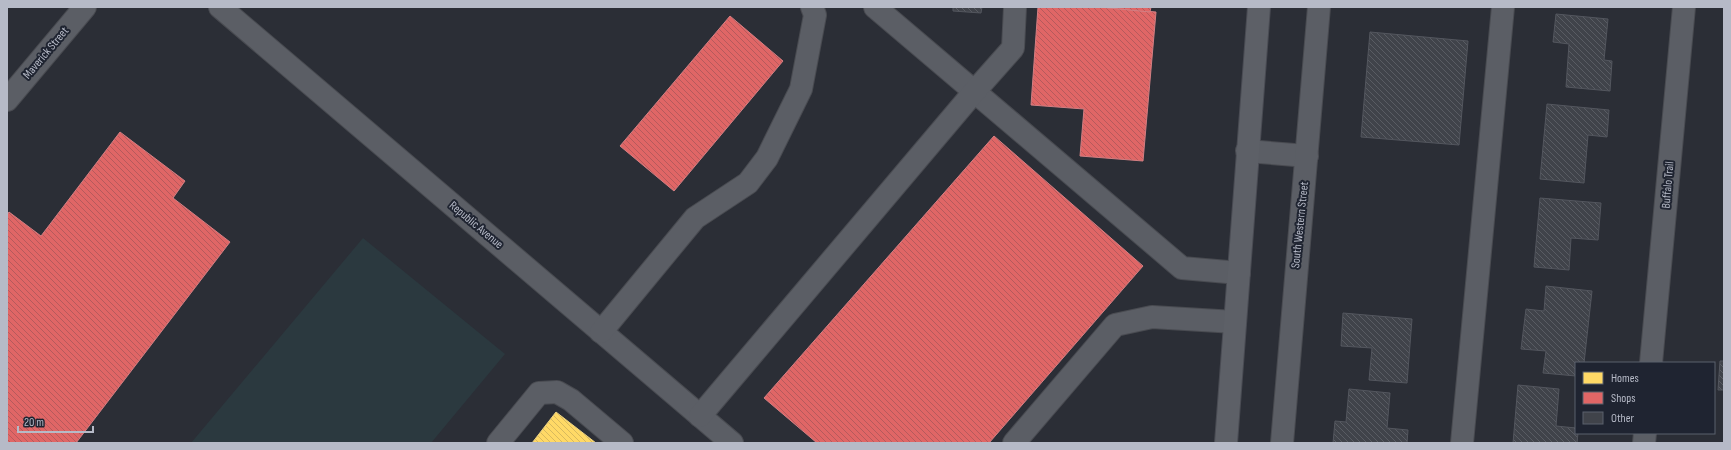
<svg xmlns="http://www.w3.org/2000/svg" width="1731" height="450" viewBox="0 0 1731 450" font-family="'Sofia Sans Condensed',sans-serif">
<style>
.garden{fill:#2b393f}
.homes{fill:url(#homes-back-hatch);stroke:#e9d083}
.shops{fill:url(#shops-back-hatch);stroke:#d37f83}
.building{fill:url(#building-back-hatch);stroke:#53565e}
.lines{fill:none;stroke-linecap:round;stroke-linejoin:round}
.minor-casing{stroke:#494b51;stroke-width:24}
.major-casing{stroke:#494b53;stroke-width:24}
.minor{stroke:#5b5e65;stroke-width:22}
.major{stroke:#5d6067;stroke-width:22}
.labels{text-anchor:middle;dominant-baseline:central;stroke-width:4;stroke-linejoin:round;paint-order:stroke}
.street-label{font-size:12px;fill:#b6bac7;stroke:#1f2431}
</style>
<defs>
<pattern id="homes-back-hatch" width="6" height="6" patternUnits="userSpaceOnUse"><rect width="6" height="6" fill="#ffd966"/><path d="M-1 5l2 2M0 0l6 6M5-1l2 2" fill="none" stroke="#d7b95e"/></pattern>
<pattern id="shops-back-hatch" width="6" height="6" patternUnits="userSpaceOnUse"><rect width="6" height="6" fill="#e06666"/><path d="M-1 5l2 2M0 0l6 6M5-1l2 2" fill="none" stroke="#b65a5c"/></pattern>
<pattern id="building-back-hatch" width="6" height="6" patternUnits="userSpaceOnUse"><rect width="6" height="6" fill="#40434a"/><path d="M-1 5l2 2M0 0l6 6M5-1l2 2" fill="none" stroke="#595c63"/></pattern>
</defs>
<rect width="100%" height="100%" fill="#2b2e36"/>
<path class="garden" d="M363,238L505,354L431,443H191Z"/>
<path class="homes" d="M556,412L596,443H532Z"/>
<g class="shops">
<path d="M1038,7H1099L1156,12L1143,161L1080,156L1084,109L1031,105Z"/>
<path d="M1099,7H1151L1150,12Z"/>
<path d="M730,16L783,61L674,191L620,146Z"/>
<path d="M120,132L185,181L173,198L230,242L76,443H7V215L9,212L41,236Z"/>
<path d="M994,136L1143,266L989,443H817L764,398Z"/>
</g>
<g class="building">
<path d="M953,7H982L981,13L953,11Z"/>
<path d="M1556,14L1608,19L1604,60L1612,61L1610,91L1566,87L1569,44L1553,42Z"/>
<path d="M1370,32L1468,41L1459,145L1361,137Z"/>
<path d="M1547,104L1609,110L1607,137L1588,135L1584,183L1540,179Z"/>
<path d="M1540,198L1601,203L1598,240L1571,238L1569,270L1534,267Z"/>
<path d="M1546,286L1592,291L1584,363H1576V376L1543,373L1546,351L1521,349L1526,309L1544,311Z"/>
<path d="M1343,313L1412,319L1407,383L1369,380L1372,348L1341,346Z"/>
<path d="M1720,361H1724V390H1718Z"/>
<path d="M1518,385L1559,389L1556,426L1576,428V433H1578L1577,443H1513Z"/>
<path d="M1349,389L1390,393L1387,428L1408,430L1407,443H1333L1335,421L1346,422Z"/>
</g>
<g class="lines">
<defs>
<g id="minor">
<path d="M220,7L732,443"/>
<path d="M875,7L1182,268L1239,273"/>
<path d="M7,100L85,7"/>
<path d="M1247,151L1307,156"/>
<path d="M601,332L695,218L748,183L767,158L801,89L815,15L812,7"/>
<path d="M1651,363L1684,7"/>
<path d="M700,416L974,92L1013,48L1015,7"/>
<path d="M498,443L539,393L557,392L571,400L622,443"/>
<path d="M1014,443L1115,325L1152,317L1235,322"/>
<path d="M1282,443L1319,7"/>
<path d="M1462,443L1503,7"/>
<path d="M1644,443L1645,433"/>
</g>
<path id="major" d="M1226,443L1259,7"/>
</defs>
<use href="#minor" class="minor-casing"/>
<use href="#major" class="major-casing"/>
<use href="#minor" class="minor"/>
<use href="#major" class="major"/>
</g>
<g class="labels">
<g class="street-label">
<text transform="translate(46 53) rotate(-50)">Maverick Street</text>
<text transform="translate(1668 185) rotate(-85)">Buffalo Trail</text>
<text transform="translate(476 225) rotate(40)">Republic Avenue</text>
<text transform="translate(1300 225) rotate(-84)">South Western Street</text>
</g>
</g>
<rect width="1731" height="450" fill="none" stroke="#b6bac7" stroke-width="16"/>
<rect x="1575" y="362" width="140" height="72" fill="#1f2431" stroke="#5b606d"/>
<rect x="1583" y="372" width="20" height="12" fill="#ffd966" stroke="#5b606d"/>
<text x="1611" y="382" font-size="12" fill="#b6bac7">Homes</text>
<rect x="1583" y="392" width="20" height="12" fill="#e06666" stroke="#5b606d"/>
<text x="1611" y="402" font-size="12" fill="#b6bac7">Shops</text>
<rect x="1583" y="412" width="20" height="12" fill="#40434a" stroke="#5b606d"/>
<text x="1611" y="422" font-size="12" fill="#b6bac7">Other</text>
<path d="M18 426v6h75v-6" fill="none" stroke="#b6bac7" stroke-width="2"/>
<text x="24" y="426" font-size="12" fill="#b6bac7" stroke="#1f2431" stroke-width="3" paint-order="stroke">20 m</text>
</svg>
